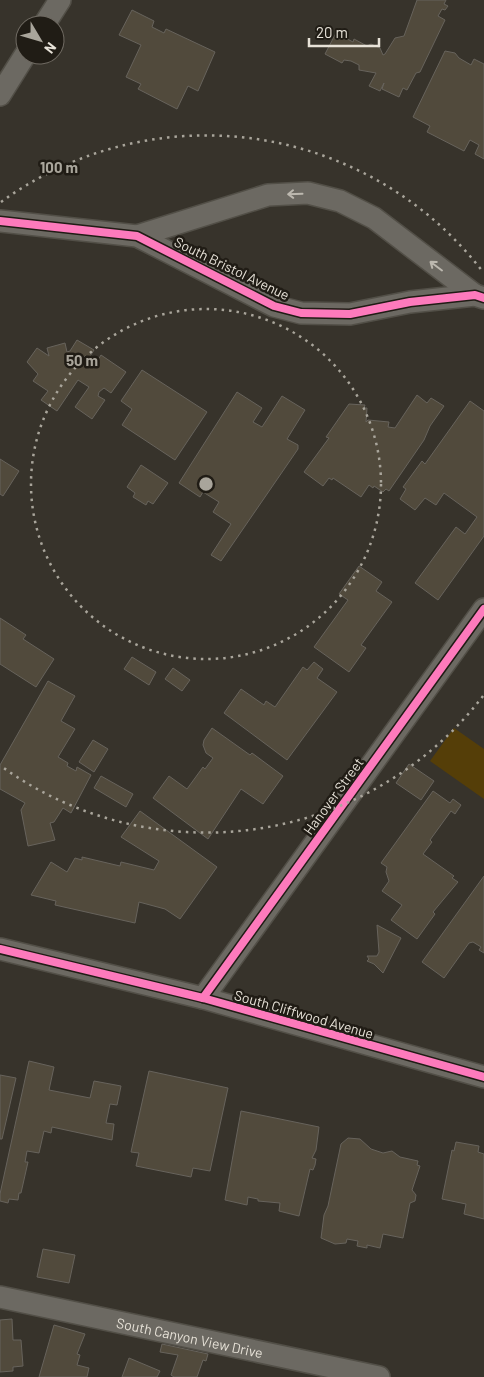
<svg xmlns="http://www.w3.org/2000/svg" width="484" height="1377" viewBox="0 0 484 1377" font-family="Barlow,sans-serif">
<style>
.green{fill:#553e08}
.building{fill:#514a3c;stroke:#67635c}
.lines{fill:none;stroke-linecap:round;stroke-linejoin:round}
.minor-casing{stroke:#524f47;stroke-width:24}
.minor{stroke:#6c6962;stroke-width:21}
.cycleway-casing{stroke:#201c15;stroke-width:11}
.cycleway{stroke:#fd7abc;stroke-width:8}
.oneway{stroke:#bcb8af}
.ring{fill:none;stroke:#a9a59b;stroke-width:2.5;stroke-dasharray:2.5 5}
.labels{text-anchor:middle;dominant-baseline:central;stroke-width:5;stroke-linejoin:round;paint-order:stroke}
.street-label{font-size:14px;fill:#e7e2d8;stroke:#201c15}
.centre{fill:#a9a59b;stroke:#201c15;stroke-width:2.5}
.ring-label{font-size:15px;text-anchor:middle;font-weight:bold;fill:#a9a59b;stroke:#201c15;stroke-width:5;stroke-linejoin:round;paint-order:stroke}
</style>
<rect width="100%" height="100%" fill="#37332b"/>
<path class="green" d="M454,728L484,749V799L430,761Z"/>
<g class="building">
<path d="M417,0H446L444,4L448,6L445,10L442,9L438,16L445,20L420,72L416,73L407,90L403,88L399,97L382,89L384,83L380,91L369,86L376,73L359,70V65L351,61L344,60L342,63L325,54L336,33L353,42L354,39L367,46L371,44L380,48L383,55L385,54L395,38L404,36Z"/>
<path d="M132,10L154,21L152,27L164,33L166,29L215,52L198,91L188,86L177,109L138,89L141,84L126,77L141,45L119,35Z"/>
<path d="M445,51L455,53L459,58L471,65L474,59L484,64V159L475,154L479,145L470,140L464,151L427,132L430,126L413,117Z"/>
<path d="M77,340L94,350L87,361L94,366L101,355L126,372L111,393L104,388L99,392L98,396L105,400L92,419L75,407L89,387L78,380L57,411L41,400L48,391L33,381L38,374L27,362L37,348L49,356L47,348L65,343L67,352L70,351Z"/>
<path d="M142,370L207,412L175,460L122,425L132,409L121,401Z"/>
<path d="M237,392L262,408L253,422L262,427L282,396L305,410L287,439L298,445V449L221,561L211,555L231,524L213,512L219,502L203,492L200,497L179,483Z"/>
<path d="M417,395L427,403L431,398L444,406L430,426L424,440L389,491L386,489L383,492L374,486L373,488L369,485L361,497L333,478L332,480L329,478L323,486L304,472L329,438L326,437L349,404L365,405L364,408H367L366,422L368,420L389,422L388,427L395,428Z"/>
<path d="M470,401L484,411V536L438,600L415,583L456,527L465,534L477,517L444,493L436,505L425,498L415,510L400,499L406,489L403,487L422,461L425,464Z"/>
<path d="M0,459L19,471L3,496L0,494Z"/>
<path d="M141,465L168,483L153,504L148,501L146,505L133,497L135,493L127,487Z"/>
<path d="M359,566L382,582L376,591L392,602L361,645L366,648L349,672L314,647L348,600L339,594Z"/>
<path d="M0,618L26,635L23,639L54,659L36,687L0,664Z"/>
<path d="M132,657L156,672L149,685L124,669Z"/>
<path d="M314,662L323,669L317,678L337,692L287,760L224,713L241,689L264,705L266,701L275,707L303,667L307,670Z"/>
<path d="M173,668L190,680L182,691L165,679Z"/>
<path d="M48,681L75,696L61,721L75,729L58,757L68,763L67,766L76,771L77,767L91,775L71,813L63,808L54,822L50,823L55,840L28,846L21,810L25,803L0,789V765Z"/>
<path d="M212,728L250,755L252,753L283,776L263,804L241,789L208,839L153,798L169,776L187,789L203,767L205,769L213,758L206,753L203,745L204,740Z"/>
<path d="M93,740L108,749L94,772L79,762Z"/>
<path d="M409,764L434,781L421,800L396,783Z"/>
<path d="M101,776L133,794L126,807L94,788Z"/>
<path d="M433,791L450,803L453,799L461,805L455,814L451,811L430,840L432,842L423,854L454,876L452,878L458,882L433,912L435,914L417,939L391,920L402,905L382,891L389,881L386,872L387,867L381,863Z"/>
<path d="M140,811L217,867L180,919L165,909L139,902L135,923L55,905L56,901L31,895L51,862L67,872L75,858L82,860V857L120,866L121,862L154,870L159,861L121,837Z"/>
<path d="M484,876V953L479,950L481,947L473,942L469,943L444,978L422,962Z"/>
<path d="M377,925L401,938L383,973L374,964L367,961L369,959L367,956H377L379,952Z"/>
<path d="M29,1061L54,1067L49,1090L90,1098L94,1081L121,1086L117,1105L110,1104L106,1123L114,1124L112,1140L52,1127L51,1133L44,1131L39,1153L27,1151L25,1162H28L21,1193H19L18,1200L9,1199L8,1203L0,1201V1194Z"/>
<path d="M149,1071L228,1088L210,1171L193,1168L191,1177L136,1166L139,1153L131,1152Z"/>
<path d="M0,1075L16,1078L2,1139H0Z"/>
<path d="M241,1111L319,1127L316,1150L312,1158L316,1159L315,1165L313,1170L310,1169L299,1216L279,1211L280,1203L258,1201V1199L248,1197L247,1205L225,1200Z"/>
<path d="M348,1138L360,1139L371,1149L383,1153L392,1151L400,1157L418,1161L417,1165L420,1166L412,1190L416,1195L415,1201L410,1203L403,1238L383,1234L380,1248L367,1245V1248L357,1246L358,1241L347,1239L346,1243L335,1244L321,1238L324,1215L328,1206L341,1144Z"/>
<path d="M456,1142L479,1146L478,1152L484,1154V1219L464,1214L466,1204L442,1199L452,1150L454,1151Z"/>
<path d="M43,1249L75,1255L69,1283L37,1277Z"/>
<path d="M12,1319L13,1340H21L23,1366L13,1367V1371L0,1372V1320Z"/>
<path d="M54,1325L85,1334L77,1354L80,1355L77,1365L89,1368L87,1377H39Z"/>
<path d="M162,1344L208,1354L206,1361L203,1360L197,1377H174L171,1375L178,1355L160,1352Z"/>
<path d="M129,1358L160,1371L157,1377H122Z"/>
</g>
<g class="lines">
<defs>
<g id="minor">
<path d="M44,25L60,0"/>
<path d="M0,95L25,55"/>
<path d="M0,221L137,236L274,306L301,313L350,314L410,302L475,295L484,298"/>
<path d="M137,236L268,195L308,193L340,201L374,218L475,295"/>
<path d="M0,949L203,998L484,1077"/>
<path d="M203,998L484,609"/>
<path id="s1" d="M0,1297L379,1377"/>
</g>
</defs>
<use href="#minor" class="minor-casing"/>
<use href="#minor" class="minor"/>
<defs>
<g id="cycleway">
<path d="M0,221L137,236L274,306L301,313L350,314L410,302L475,295L484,298"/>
<path d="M0,949L203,998L484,1077"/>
<path d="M203,998L484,609"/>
</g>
</defs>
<use href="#cycleway" class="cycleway-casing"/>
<use href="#cycleway" class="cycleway"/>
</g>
<defs><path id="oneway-shaft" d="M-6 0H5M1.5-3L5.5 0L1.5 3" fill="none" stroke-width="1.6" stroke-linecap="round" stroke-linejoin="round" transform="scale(1.25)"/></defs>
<g class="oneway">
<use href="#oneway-shaft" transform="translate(295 194) rotate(178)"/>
<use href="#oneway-shaft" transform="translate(436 266) rotate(-143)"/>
</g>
<g class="ring">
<circle cx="206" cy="484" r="175"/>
<path d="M483 696A349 349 0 0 1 1 766M1 202A349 349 0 0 1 483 272"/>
</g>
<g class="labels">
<g class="street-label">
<text transform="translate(232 268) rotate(26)">South Bristol Avenue</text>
<text transform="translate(333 796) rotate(-54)">Hanover Street</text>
<text transform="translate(304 1014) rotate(16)">South Cliffwood Avenue</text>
<text stroke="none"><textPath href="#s1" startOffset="194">South Canyon View Drive</textPath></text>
</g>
</g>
<circle cx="206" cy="484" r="8" class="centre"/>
<g class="ring-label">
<text x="59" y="173">100 m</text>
<text x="82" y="366">50 m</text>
</g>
<g transform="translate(40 40) rotate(128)"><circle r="24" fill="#201c15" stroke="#706b63"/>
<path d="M0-4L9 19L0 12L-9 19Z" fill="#a9a59b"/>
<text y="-8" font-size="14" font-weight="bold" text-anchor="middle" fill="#e7e2d8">N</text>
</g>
<path d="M309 38v8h70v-8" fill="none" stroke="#e7e2d8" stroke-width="2.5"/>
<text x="316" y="38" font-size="15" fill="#e7e2d8" stroke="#201c15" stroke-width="4" paint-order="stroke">20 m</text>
</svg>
